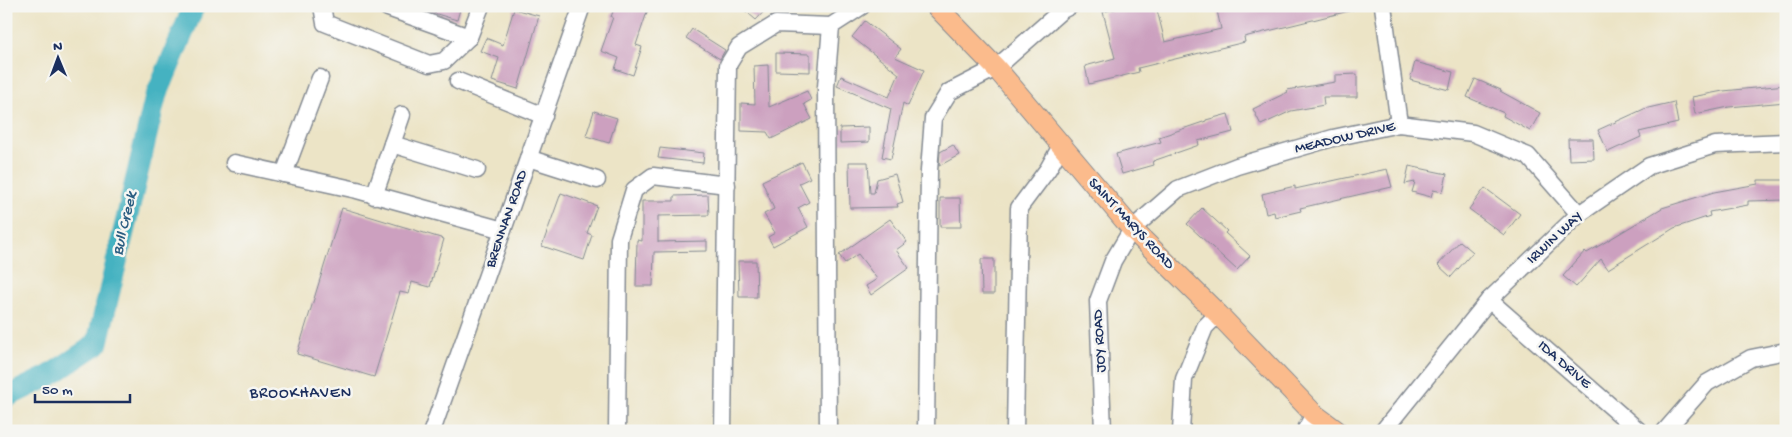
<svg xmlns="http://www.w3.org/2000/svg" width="1792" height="437" viewBox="0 0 1792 437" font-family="'Gochi Hand',sans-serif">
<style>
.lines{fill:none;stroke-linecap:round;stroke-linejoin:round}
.river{stroke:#45b2c1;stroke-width:22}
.building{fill:#cca0bf}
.minor-casing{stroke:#848a92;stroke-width:19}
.major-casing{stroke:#848a92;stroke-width:22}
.minor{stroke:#fff;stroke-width:16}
.major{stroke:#fbbb8c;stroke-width:20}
.labels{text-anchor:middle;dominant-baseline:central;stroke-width:5;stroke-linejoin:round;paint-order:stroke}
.street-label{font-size:15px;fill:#1b2f5e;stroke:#f6f6f2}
.water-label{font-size:16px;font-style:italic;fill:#2a5d81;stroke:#f6f6f2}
.neighbourhood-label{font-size:16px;letter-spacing:1px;fill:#1b2f5e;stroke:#f6f6f2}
</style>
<rect width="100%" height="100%" fill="#f6f6f2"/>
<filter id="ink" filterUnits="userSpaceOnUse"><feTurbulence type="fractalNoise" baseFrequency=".02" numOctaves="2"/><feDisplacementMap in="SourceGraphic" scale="10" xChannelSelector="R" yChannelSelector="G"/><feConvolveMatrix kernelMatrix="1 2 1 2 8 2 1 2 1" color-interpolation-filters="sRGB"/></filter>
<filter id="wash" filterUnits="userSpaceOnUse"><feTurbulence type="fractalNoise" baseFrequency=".0096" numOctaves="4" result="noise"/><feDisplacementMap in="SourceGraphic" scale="20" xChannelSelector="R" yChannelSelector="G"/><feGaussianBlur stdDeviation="1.12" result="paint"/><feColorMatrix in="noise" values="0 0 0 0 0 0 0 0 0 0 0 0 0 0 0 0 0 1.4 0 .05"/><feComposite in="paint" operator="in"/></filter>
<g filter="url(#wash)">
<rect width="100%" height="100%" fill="#ece4c6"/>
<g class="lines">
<path class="river" d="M6,397L49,376L97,344L155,99L194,6"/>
</g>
<g id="blocks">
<g class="building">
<path d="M421,6H461L457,20L420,9Z"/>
<path d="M615,6H649L636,45L642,47L633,75L615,69L619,58L601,51L613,17H611Z"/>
<path d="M740,6H769L756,20Z"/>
<path d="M1126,6H1156L1165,42L1221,29L1216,6H1274L1275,10L1290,6H1352L1353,10L1244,37L1245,42L1138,68L1139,72L1089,84L1085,66L1115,58L1103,12Z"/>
<path d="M514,9L539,16L518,89L492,81L499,58L480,51L486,38L503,45Z"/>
<path d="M865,21L901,49L895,57L924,70L908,106L903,103L891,159L882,157L891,109L837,86L841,76L889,97L899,74L852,37Z"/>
<path d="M692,29L725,50L720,59L686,38Z"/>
<path d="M776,53L810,54V72L776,71Z"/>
<path d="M1415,62L1453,72L1449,90L1410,80Z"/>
<path d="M768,65L769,107L807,91L811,100L804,104L812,119L771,139L767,132L741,131V103L755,104L754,66Z"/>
<path d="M1357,74V97H1323L1324,105L1291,111L1261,125L1253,109L1288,92L1287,90L1335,82V75Z"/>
<path d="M1475,79L1501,90L1500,91L1540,113L1530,131L1503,116L1504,113L1467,97Z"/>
<path d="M1786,85V102L1729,107L1695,114L1692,97L1723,91Z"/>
<path d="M1674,102L1678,123L1639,132L1641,137L1608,152L1598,130L1644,109Z"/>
<path d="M594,111L617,118L609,143L586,136Z"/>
<path d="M1228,114L1233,132L1198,141L1199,145L1153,161L1154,165L1122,174L1116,154L1161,142L1159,137L1206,121V120Z"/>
<path d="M869,127V142L840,143V128Z"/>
<path d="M1568,139H1593L1594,159L1569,160Z"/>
<path d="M953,145L959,155L939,166L940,152Z"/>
<path d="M660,148L704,153L703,163L658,158Z"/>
<path d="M802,162L810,178L799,183L809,202L798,208L808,227L773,246L768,237L775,233L764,214L774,209L762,181Z"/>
<path d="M849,162H868L870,193H874L877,179L895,174L903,202L897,204L898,207L850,208Z"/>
<path d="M1409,166L1447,174L1443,192L1433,190L1431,197L1412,192L1415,182L1405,184Z"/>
<path d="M1387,169L1392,187L1300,208L1301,211L1275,217L1274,212L1266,214L1262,194L1295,186V189Z"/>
<path d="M1758,180H1786V200L1748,201V205L1709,212L1710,216L1674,228L1608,269L1601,259L1576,287L1563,276L1585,251L1587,253L1662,208L1714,192L1758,184Z"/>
<path d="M1485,188L1520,214L1504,235L1469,209Z"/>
<path d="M561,193L597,206L587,233L592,235L584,260L542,246Z"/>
<path d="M708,195L709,215L658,216V242L707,241V251L654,252L653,286H636L637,240L642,241V201H674V196Z"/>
<path d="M940,198H960L961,227H940Z"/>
<path d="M342,208L444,239L430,287L412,282L409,294L400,292L374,377L297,354Z"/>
<path d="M1202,208L1227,231L1225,233L1250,256L1237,270L1187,224Z"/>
<path d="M890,219L907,242L896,250L909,268L871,295L866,286L877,279L858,254L845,263L839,255Z"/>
<path d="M1460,241L1473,252L1451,277L1438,265Z"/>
<path d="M981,259H994V294H982Z"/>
<path d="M738,261H756L757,297H739Z"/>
</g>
</g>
</g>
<g filter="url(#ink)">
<use href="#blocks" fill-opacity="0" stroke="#848a92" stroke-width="1"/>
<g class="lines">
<defs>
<g id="minor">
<path d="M322,6L325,23L429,64L444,61L469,37"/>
<path d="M388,6V8L469,37L481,6"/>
<path d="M1383,6L1399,124"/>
<path d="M458,81L544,116"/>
<path d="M392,144L402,115"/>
<path d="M528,158L597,180"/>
<path d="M234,163L357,190L503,230"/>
<path d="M284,174L320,78"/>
<path d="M374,196L392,144L477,170"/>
<path d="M1489,300L1639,431"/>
<path d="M432,431L582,6"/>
<path d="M617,431L619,239L634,190L653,176L727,185"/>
<path d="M723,431L728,65L739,47L776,24L831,26"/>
<path d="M828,431L826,87L831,26L862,6"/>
<path d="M926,431L929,171L933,118L949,92L996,68L1062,10L1070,6"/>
<path d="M1015,431L1019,208L1048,169L1061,146"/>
<path d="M1103,431L1098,301L1113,261L1132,229L1178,189L1237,166L1333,138L1399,124L1473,133L1528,156L1579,214"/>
<path d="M1181,431L1184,379L1205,327L1218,314"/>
<path d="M1305,431L1314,414"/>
<path d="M1383,431L1489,300L1579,214L1649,166L1715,145L1786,142"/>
<path d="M1665,431L1707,383L1751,358L1786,351"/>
</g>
<path id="major" d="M936,6L996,68L1132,229L1218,314L1314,414L1337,431"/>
</defs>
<use href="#minor" class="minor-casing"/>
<use href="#major" class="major-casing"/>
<use href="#minor" class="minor"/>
<use href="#major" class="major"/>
</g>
</g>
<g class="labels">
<g class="street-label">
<text transform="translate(1345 138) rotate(-13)">MEADOW DRIVE</text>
<text transform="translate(507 219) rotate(-71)">BRENNAN ROAD</text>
<text transform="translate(1131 224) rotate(47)">SAINT MARYS ROAD</text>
<text transform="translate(1555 238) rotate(-43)">IRWIN WAY</text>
<text transform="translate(1100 341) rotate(-93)">JOY ROAD</text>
<text transform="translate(1564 365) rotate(41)">IDA DRIVE</text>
</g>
<g class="water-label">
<text transform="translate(126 224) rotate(-77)">Bull Creek</text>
</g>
<g class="neighbourhood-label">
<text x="301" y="394">BROOKHAVEN</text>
</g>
</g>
<rect width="1792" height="437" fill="none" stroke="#f6f6f2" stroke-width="25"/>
<g transform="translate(58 58) rotate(359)" stroke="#f6f6f2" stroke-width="4" paint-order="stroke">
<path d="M0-4L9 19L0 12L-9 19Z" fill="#1b2f5e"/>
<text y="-8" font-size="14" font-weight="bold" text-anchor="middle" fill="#1b2f5e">N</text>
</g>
<path d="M35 394v8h95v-8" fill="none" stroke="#1b2f5e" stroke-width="2.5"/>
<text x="42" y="394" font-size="15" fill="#1b2f5e" stroke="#f6f6f2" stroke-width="4" paint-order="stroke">50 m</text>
</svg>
